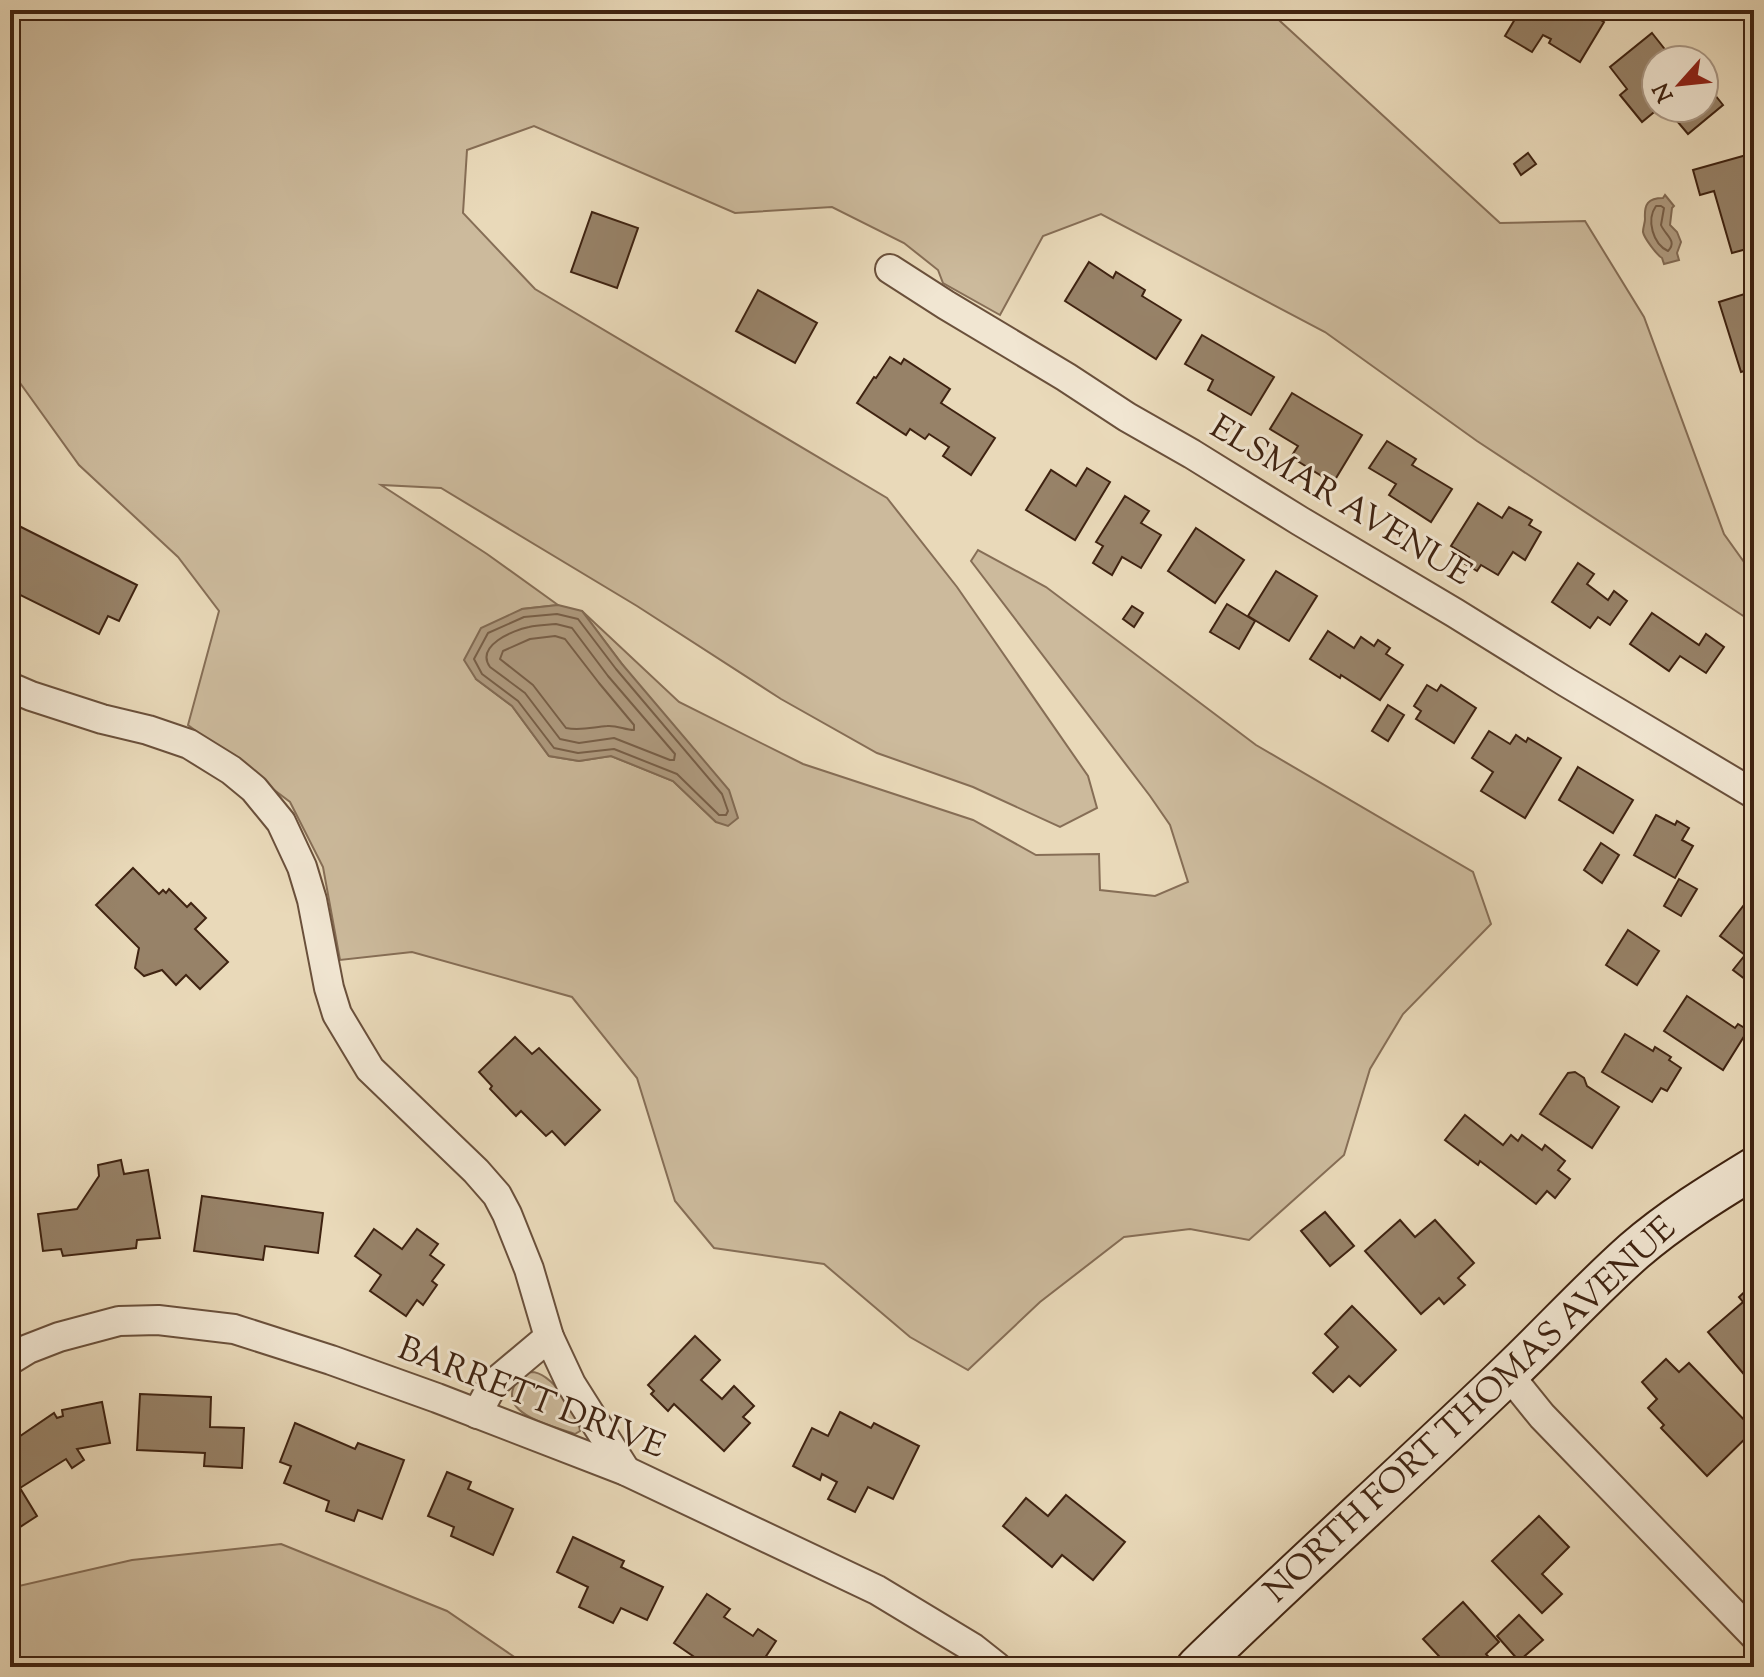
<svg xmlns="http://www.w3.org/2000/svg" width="1764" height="1677" viewBox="0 0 1764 1677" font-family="'Sorts Mill Goudy',serif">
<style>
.green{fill:#ccba9c;stroke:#866e56;stroke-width:2}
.water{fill:#af9b80;stroke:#826b54;stroke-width:2}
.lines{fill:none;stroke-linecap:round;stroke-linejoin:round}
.shore{stroke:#775f48;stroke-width:2}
.building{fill:#978268;stroke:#3f2311;stroke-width:2}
.street-casing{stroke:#6a503b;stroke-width:32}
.secondary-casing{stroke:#3f2311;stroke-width:44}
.street{stroke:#f1e6d2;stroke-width:28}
.secondary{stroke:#f1e6d2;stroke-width:40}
.labels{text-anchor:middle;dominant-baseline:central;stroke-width:6;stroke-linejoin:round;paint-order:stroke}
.street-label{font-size:34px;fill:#3f2311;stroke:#f1e6d2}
</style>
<rect width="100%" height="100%" fill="#e9d9b9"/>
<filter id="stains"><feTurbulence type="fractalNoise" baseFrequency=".0025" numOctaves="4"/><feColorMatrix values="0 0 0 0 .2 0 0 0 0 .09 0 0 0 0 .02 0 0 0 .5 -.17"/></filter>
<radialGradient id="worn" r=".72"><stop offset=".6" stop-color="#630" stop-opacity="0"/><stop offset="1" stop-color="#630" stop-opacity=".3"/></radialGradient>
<g class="green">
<path d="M10,10H1268L1500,223L1585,221L1644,317L1724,534L1754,576V623L1477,441L1325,332L1101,214L1043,236L1000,315L943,283L938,270L904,243L832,207L735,213L534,126L467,150L463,213L535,289L887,498L957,587L1088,776L1097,808L1060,827L973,787L877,753L781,699L637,606L441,488L381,485L487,554L558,605L522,609L476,679L512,706L549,756L579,761L611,756L673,781L716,822L622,664L582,611L679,702L803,764L973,820L1036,855L1099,854L1100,890L1155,896L1188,882L1170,825L1150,796L971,561L978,550L1046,587L1256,745L1473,872L1491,924L1403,1014L1370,1069L1344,1155L1249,1240L1190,1229L1124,1237L1040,1302L968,1370L910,1337L824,1264L714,1248L675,1201L637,1078L572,997L412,952L340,960L323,867L290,802L188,725L219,611L178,557L79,465L10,369Z"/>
<path d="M531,1372C551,1372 578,1412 580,1431L575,1434C558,1428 510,1417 512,1394C512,1387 517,1381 520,1375Z"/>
<path d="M281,1544L447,1611L529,1667H10V1588L132,1560Z"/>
</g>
<g class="water">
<path d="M1665,195L1674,206L1672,208L1670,225L1677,232L1681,242L1677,253L1679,260L1664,264L1662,258C1657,255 1644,238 1643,232C1643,227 1645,223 1645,219C1644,204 1648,198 1663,198Z"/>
<path d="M558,605L582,611L622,664L729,790L738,818L728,826L716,822L673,781L611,756L579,761L549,756L512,706L476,679L464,660L481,628L522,609Z"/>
</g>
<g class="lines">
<g class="shore">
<path d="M1656,206H1661L1664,208L1661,225C1665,235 1678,241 1668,251C1653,244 1646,220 1656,206Z"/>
<path d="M557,614L578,619L616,669L722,794L728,811L726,815H719L677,774L614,749L578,753L554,748L518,701L482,674L474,659L488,633L524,617Z"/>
<path d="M556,624L572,628L608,676L675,754L674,760H670L614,738L579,743L560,739L525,693L490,667C475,646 513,630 529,627C538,625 547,625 556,624Z"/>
<path d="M555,636L565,639L599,683L634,725V730C625,730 617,725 607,726C593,727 581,731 566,728L533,685L500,659L503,651L530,639Z"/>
</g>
</g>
<g class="building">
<path d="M1511,10H1583L1604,22L1580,62L1549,43L1551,39L1543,35L1532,52L1505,36L1515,19L1509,15Z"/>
<path d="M1652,33L1671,57L1678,52L1685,60H1656V108H1659L1642,122L1620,95L1627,89L1610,67Z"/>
<path d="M1704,69L1713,80L1707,85L1723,105L1688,134L1666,108H1704Z"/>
<path d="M1528,153L1536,164L1521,175L1514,164Z"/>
<path d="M1750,154L1754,169V247L1732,253L1714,191L1700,195L1693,170Z"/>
<path d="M592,212L638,228L617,288L571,272Z"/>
<path d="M1089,262L1113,278L1116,272L1145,290L1142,296L1181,320L1156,359L1065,301Z"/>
<path d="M758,290L817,323L795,363L736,331Z"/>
<path d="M1754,291V368L1741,372L1719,302Z"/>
<path d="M1202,335L1274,377L1251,415L1208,390L1213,380L1185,364Z"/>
<path d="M890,357L901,364L904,359L950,389L941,403L995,438L971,475L943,456L949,447L929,434L925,439L910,429L906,435L857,403L874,377L876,378Z"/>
<path d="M1292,393L1362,435L1333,483L1291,457L1298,446L1270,429Z"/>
<path d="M1387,441L1416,459L1412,465L1452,489L1431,522L1389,495L1396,484L1369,468Z"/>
<path d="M1087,468L1110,482L1075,540L1026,510L1051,470L1076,486Z"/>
<path d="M1125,496L1149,511L1141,523L1161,535L1141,568L1122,557L1112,575L1093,563L1103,546L1096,542Z"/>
<path d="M1478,503L1502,518L1509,507L1532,520L1529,525L1541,532L1525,560L1513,552L1498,575L1481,565L1477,571L1465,564L1469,557L1451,546Z"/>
<path d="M13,523L137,585L119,621L108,616L99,634L10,590V530Z"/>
<path d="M1196,528L1244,560L1215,603L1168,571Z"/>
<path d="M1578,563L1594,574L1587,584L1608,600L1614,591L1627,601L1610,625L1598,617L1590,628L1552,602Z"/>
<path d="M1276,571L1317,596L1289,641L1248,616Z"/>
<path d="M1227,604L1255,621L1239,649L1210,632Z"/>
<path d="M1132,606L1143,613L1134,627L1123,619Z"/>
<path d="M1652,613L1699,645L1706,634L1724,647L1706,673L1680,656L1669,671L1630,644Z"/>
<path d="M1328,631L1354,648L1361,637L1374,646L1378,640L1390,648L1386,654L1403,665L1380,700L1341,675L1340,678L1310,659Z"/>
<path d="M1427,685L1437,691L1441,685L1476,708L1454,743L1416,719L1421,711L1414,706Z"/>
<path d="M1388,705L1404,715L1388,741L1372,731Z"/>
<path d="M1489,731L1510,744L1516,735L1526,742L1528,738L1561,758L1525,818L1481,791L1493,772L1472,758Z"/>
<path d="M1578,767L1633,800L1613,833L1559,800Z"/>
<path d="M1656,815L1675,825L1677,821L1689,828L1682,840L1693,846L1675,878L1634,855Z"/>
<path d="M1601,843L1619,855L1602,883L1584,870Z"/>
<path d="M133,868L159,894L163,890L166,893L169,889L187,907L191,903L206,918L195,929L228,962L200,989L186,975L176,985L162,970L144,976L135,968L139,948L96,905Z"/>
<path d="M1679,879L1697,889L1681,916L1664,906Z"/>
<path d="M1754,892V986L1733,970L1745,955L1720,936Z"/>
<path d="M1628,930L1659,951L1637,985L1606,965Z"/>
<path d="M1687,996L1735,1028L1738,1024L1748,1030L1723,1070L1664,1031Z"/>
<path d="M1625,1034L1653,1051L1655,1047L1671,1057L1669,1060L1681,1068L1667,1091L1661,1088L1652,1102L1602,1072Z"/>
<path d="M515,1037L532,1054L539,1048L600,1110L565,1145L552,1131L546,1136L521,1111L516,1116L490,1089L492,1086L479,1072Z"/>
<path d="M1575,1072L1584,1078L1587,1086L1619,1107L1592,1148L1540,1114L1568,1073Z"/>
<path d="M1465,1115L1503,1145L1511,1135L1518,1141L1522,1135L1542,1150L1545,1145L1565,1161L1558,1170L1570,1179L1555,1198L1547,1191L1536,1204L1480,1161L1478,1165L1445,1140Z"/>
<path d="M121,1160L124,1174L148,1170L160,1238L137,1240L136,1248L63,1256L61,1249L43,1251L38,1214L77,1209L99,1176L98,1165Z"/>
<path d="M202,1196L323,1213L318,1253L265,1246L263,1260L194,1251Z"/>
<path d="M1325,1212L1354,1246L1330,1266L1301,1231Z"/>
<path d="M1400,1220L1415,1237L1435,1220L1474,1263L1458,1278L1465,1285L1444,1304L1439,1298L1421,1314L1365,1251Z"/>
<path d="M374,1229L402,1249L417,1229L438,1244L430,1255L444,1265L432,1281L437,1285L423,1305L417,1300L406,1316L370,1291L381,1275L355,1256Z"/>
<path d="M1754,1283V1374L1748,1379L1708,1332L1743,1302L1739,1297Z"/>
<path d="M1352,1306L1396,1350L1360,1386L1349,1376L1333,1392L1313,1373L1338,1347L1325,1334Z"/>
<path d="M695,1336L720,1360L701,1380L722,1399L734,1386L754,1406L743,1417L750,1423L724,1451L674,1404L668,1411L651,1394L654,1391L648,1385Z"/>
<path d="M1666,1359L1679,1372L1689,1363L1754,1430L1707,1476L1661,1428L1664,1425L1648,1408L1657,1399L1642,1382Z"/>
<path d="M140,1394L211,1397L210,1427L244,1428L242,1468L204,1466L205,1453L137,1450Z"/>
<path d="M102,1402L110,1443L77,1449L84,1460L72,1468L66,1459L20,1488L37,1516L17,1529L10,1518V1443L54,1413L57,1418L63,1416L62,1410Z"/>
<path d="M840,1412L871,1428L874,1423L919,1446L893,1499L868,1487L855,1512L828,1499L837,1482L822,1474L820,1480L793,1466L812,1428L828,1436Z"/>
<path d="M295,1423L355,1449L358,1443L404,1460L382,1519L358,1510L354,1521L326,1511L329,1501L284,1483L291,1466L280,1462Z"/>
<path d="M447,1472L471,1482L468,1489L513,1509L493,1555L451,1536L454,1527L428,1516Z"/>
<path d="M1066,1495L1125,1542L1093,1580L1062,1555L1052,1567L1003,1526L1026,1498L1048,1516Z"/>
<path d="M1539,1516L1569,1547L1542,1574L1562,1594L1542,1613L1492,1561Z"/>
<path d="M573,1537L624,1561L621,1567L663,1587L647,1620L621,1608L613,1623L579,1607L588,1587L557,1572Z"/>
<path d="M707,1594L730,1609L724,1617L753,1636L758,1629L776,1641L759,1667H709L674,1643Z"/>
<path d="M1463,1602L1499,1642L1486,1654L1491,1660L1483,1667H1449L1423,1639Z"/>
<path d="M1519,1615L1543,1640L1519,1661L1497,1636Z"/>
</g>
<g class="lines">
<defs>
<g id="street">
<path d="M890,269L946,305L1066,377L1127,417L1192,454L1300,521L1455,613L1566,682L1754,794"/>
<path d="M10,687L31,696L102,719L148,730L189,744L231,770L254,789L281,822L302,867L312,900L329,988L337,1014L370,1069L476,1171L497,1195L507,1214L529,1269L549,1337L571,1384L626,1471"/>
<path d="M10,1360L28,1349L59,1337L119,1321L158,1320L234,1329L331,1360L437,1398L626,1471L877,1590L973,1648L997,1667"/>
<path d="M1508,1374L1542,1416L1754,1635"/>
<path d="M477,1414L493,1384L549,1337"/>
</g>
<path id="secondary" d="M1197,1667C1299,1568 1405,1473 1508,1374C1550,1334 1590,1290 1634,1251C1671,1219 1713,1193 1754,1168"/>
</defs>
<use href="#street" class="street-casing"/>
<use href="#secondary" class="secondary-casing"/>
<use href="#street" class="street"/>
<use href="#secondary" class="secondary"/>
</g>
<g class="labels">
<g class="street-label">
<text transform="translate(1340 502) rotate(31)">ELSMAR AVENUE</text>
<text transform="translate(531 1399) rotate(21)">BARRETT DRIVE</text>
<text transform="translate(1471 1411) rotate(-43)">NORTH FORT THOMAS AVENUE</text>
</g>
</g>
<rect width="1764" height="1677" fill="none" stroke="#e9d9b9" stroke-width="40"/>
<rect x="12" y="12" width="1740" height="1653" fill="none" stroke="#3f2311" stroke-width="4"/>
<rect x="20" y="20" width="1724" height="1637" fill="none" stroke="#3f2311" stroke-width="2"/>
<g transform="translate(1680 84) rotate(243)"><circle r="38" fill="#f1e6d2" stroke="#aa9885" stroke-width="2"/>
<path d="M0-6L14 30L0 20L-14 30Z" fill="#8f2418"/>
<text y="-12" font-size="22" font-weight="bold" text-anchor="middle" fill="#3f2311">N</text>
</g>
<rect width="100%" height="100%" filter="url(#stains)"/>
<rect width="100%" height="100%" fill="url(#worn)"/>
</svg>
